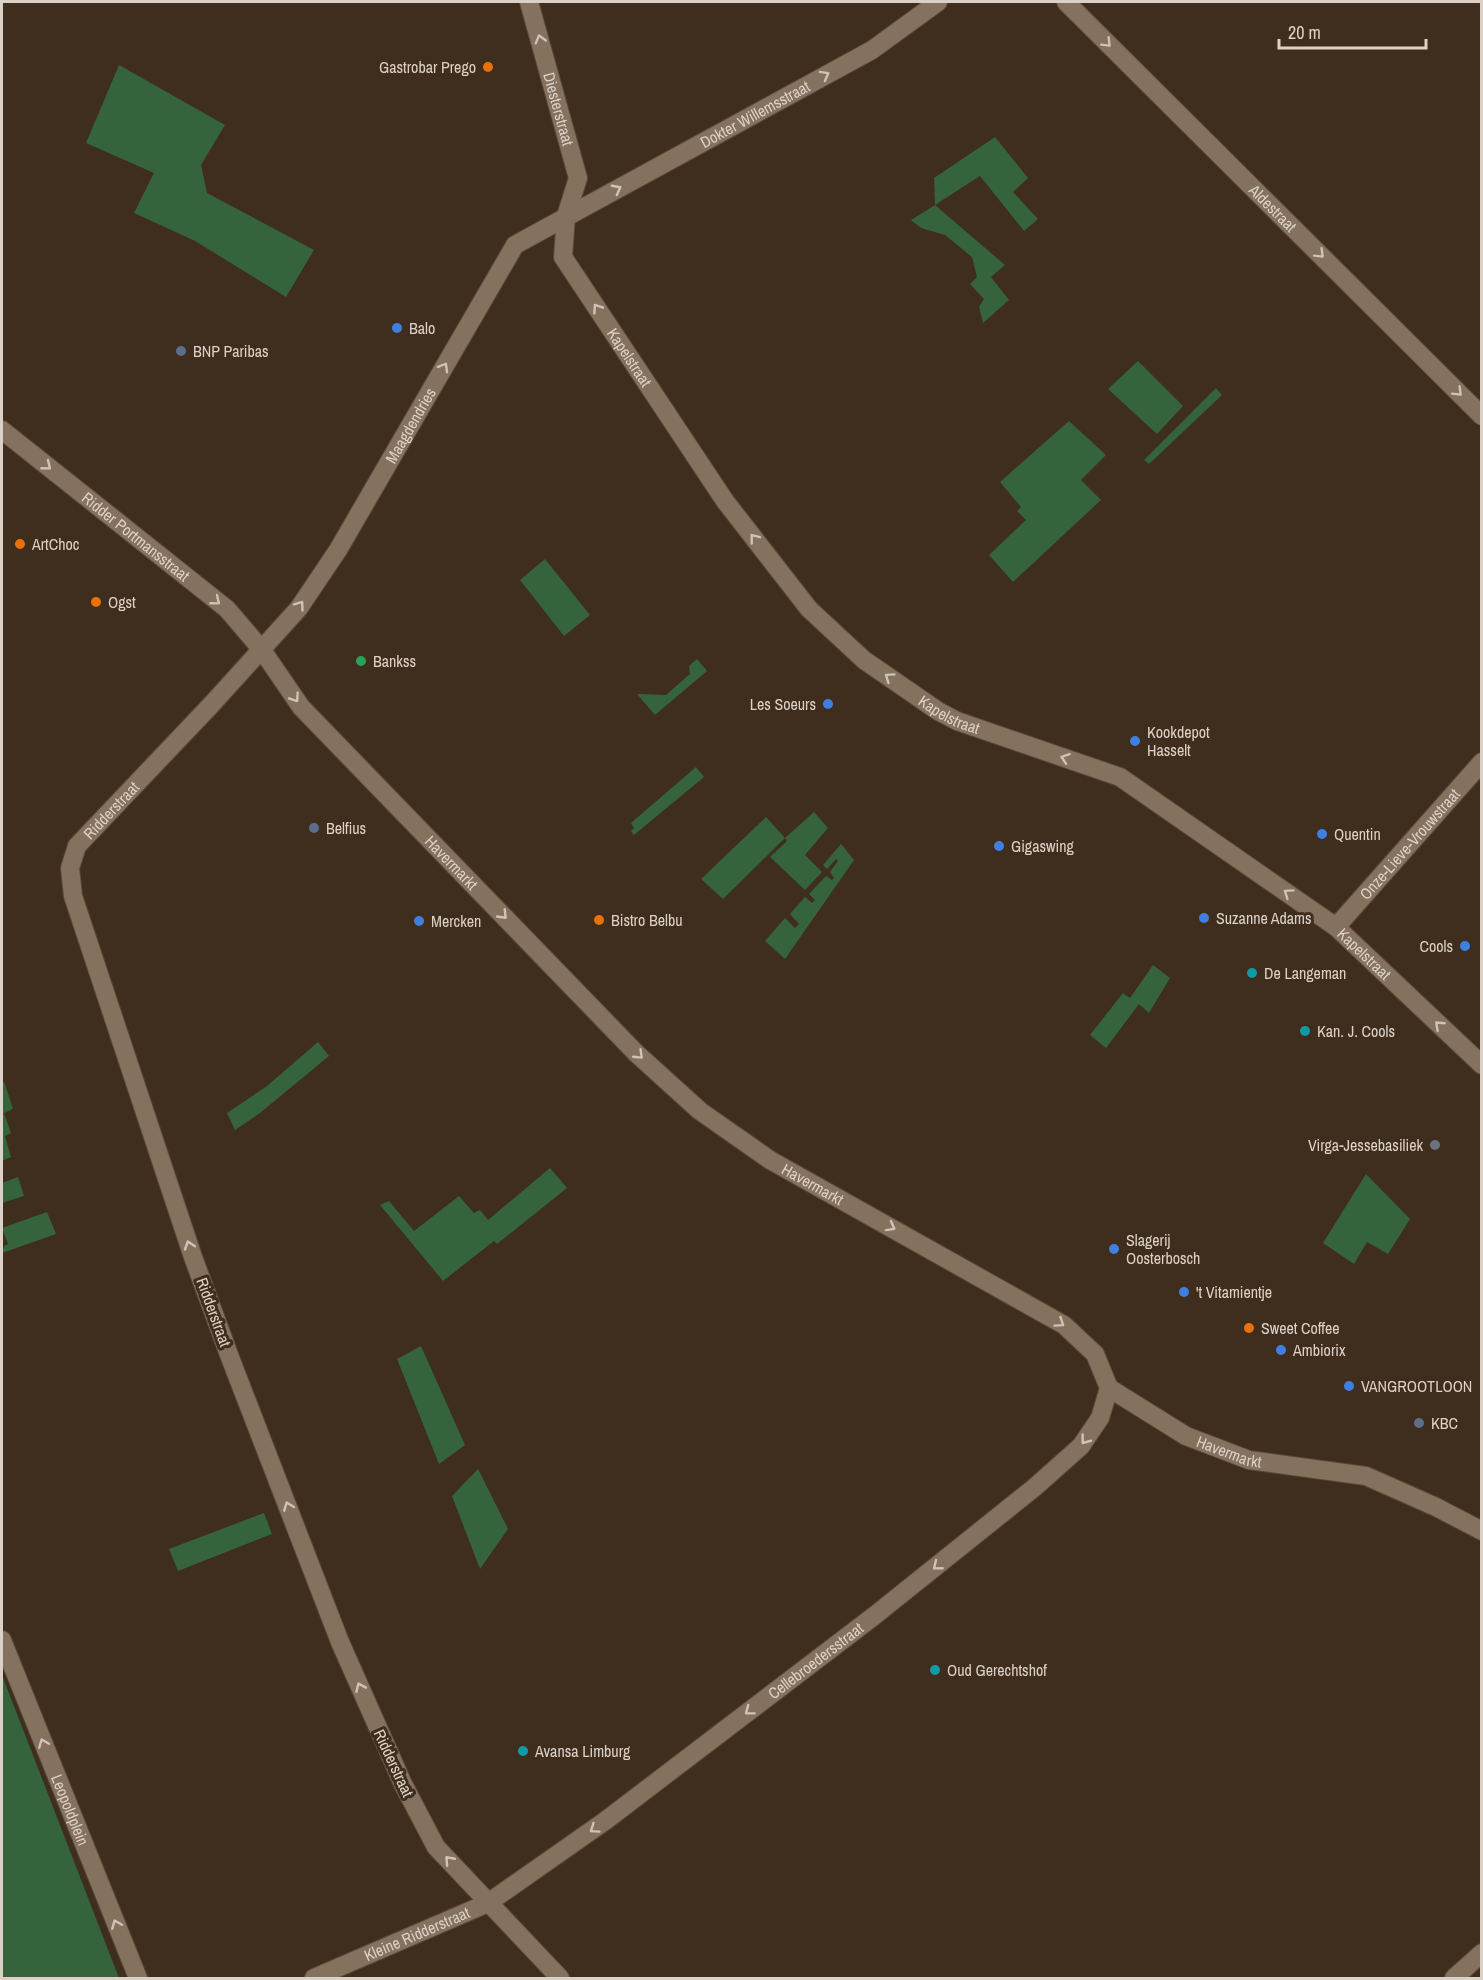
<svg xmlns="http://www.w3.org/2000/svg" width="1483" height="1980" viewBox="0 0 1483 1980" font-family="'Archivo Narrow',sans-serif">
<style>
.green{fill:#34633c}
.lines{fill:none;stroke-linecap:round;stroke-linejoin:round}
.minor-casing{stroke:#584a3b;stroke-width:20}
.minor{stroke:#84715e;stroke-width:18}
.oneway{stroke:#cfc3b7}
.food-dot{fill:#e8710a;stroke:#3f2e1d;stroke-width:2}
.shop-dot{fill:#3f7fe0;stroke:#3f2e1d;stroke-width:2}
.service-dot{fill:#5c6f8a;stroke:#3f2e1d;stroke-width:2}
.leisure-dot{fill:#2e9e5b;stroke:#3f2e1d;stroke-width:2}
.culture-dot{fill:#0f9aa8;stroke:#3f2e1d;stroke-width:2}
.worship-dot{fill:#6b7280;stroke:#3f2e1d;stroke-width:2}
.labels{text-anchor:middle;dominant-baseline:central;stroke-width:6;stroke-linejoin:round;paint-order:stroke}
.poi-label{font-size:16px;fill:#dcd1c7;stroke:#3f2e1d;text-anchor:start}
.street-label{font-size:16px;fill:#dcd1c7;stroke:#3f2e1d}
</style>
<rect width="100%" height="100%" fill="#3f2e1d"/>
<g class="green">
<path d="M119,65L225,125L201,165L207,193L314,250L286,297L195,241L134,213L154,173L86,143Z"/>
<path d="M995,137L1028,178L1013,192L1038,219L1024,231L980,176L935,205L1005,265L991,277L1009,300L983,323L979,307L984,299L970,284L977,277L972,257L945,235L921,228L911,220L935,205L934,178Z"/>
<path d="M1138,361L1183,406L1157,434L1108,389Z"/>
<path d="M1216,388L1222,395L1149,464L1144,460Z"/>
<path d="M1069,421L1106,455L1081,480L1101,500L1013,582L989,555L1026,520L1017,511L1021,507L1000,482Z"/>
<path d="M545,559L590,615L564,636L520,580Z"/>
<path d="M697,659L707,671L655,715L637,694L666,695L690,674L689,666Z"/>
<path d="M696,767L704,777L634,835L631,831L634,828L631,823Z"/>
<path d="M814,812L828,828L805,855L822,872L805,890L770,857L787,841L785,838L723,899L701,879L766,817L785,838Z"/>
<path d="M841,844L854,860L785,959L765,941L785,918L795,928L799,924L790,914L805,897L812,903L815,900L809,894L826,876L832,880L834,878L830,872L838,861L836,859L827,869L823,865Z"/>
<path d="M1153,965L1170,978L1149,1013L1139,1004L1106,1048L1090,1035L1123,993L1130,998Z"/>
<path d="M318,1042L329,1056L260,1113L235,1130L227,1113L267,1086Z"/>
<path d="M2,1080L5,1084L13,1109L4,1113L11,1133L5,1136L11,1157L2,1161Z"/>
<path d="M550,1168L567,1188L497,1244L494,1241L443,1281L380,1205L389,1201L414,1231L459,1196L474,1213L480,1210L488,1220Z"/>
<path d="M1366,1174L1410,1219L1388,1254L1367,1242L1354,1264L1323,1243Z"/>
<path d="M18,1177L24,1196L2,1203V1183Z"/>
<path d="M47,1212L56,1234L2,1253L4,1246L8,1244L2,1228Z"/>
<path d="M421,1346L465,1445L439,1464L397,1359Z"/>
<path d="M478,1469L508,1529L480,1569L452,1496Z"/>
<path d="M264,1513L272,1534L178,1571L169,1549Z"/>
<path d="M2,1675L119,1978H4L2,1972Z"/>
</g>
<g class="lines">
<defs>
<g id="minor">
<path id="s1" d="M529,2L578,178L566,216L563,257L725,501L809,609L864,660L938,711L957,721L1120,777L1336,927L1482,1065"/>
<path id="s2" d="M1066,2L1482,416"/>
<path id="s3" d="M2,430L227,609L262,650L301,707L636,1053L700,1111L770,1160L1064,1325L1095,1354L1109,1388L1186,1436L1249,1460L1366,1476L1436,1507L1482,1531"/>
<path id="s4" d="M1336,927L1482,762"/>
<path id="s5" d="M2,1640L138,1978"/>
<path id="s6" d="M314,1978L488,1903L605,1821L874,1616L1035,1487L1081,1446L1100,1418L1109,1388"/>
<path id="s7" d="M560,1978L436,1847L403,1784L340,1642L231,1360L193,1257L73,896L70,868L77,846L211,705L299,608L338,550L515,245L872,50L938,2"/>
<path d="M1454,1978L1482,1953"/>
</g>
</defs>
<use href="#minor" class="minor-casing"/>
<use href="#minor" class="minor"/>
</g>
<defs><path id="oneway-chevron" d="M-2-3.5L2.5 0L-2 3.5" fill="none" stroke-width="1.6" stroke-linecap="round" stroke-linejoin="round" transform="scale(1.5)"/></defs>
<g class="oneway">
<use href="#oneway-chevron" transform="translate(540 39) rotate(-106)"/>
<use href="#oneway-chevron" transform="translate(1107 43) rotate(45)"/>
<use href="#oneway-chevron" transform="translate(825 75) rotate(-29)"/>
<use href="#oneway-chevron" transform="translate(617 189) rotate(-28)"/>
<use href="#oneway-chevron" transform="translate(1320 254) rotate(45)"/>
<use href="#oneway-chevron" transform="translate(597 308) rotate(-124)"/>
<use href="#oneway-chevron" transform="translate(444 367) rotate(-60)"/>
<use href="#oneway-chevron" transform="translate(1458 392) rotate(45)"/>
<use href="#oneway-chevron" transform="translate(47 466) rotate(39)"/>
<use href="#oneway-chevron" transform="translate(754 538) rotate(-128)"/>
<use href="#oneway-chevron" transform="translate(216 601) rotate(39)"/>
<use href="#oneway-chevron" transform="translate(300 605) rotate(-54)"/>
<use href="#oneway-chevron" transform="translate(889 677) rotate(-145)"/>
<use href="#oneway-chevron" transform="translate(295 698) rotate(56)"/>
<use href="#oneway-chevron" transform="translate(1065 758) rotate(-161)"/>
<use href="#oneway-chevron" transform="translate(1288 893) rotate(-145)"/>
<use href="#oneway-chevron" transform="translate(503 915) rotate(46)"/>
<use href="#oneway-chevron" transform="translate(1439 1025) rotate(-137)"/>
<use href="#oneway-chevron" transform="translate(639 1055) rotate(44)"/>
<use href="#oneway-chevron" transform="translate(891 1227) rotate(29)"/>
<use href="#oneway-chevron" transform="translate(189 1245) rotate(-108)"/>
<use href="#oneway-chevron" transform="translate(1060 1323) rotate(34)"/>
<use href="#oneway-chevron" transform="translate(1085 1440) rotate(127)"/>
<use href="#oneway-chevron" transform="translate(288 1506) rotate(-111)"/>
<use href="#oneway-chevron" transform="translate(937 1566) rotate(141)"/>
<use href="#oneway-chevron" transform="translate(360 1687) rotate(-114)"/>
<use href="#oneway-chevron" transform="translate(749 1711) rotate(143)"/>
<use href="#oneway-chevron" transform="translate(43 1743) rotate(-112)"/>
<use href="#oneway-chevron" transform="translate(594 1829) rotate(145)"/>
<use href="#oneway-chevron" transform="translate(449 1860) rotate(-132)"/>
<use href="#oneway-chevron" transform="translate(116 1924) rotate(-112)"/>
</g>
<g class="food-dot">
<circle cx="488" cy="67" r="6"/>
<circle cx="20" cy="544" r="6"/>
<circle cx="96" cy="602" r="6"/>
<circle cx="599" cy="920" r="6"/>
<circle cx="1249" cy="1328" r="6"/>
</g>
<g class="shop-dot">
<circle cx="397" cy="328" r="6"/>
<circle cx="828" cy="704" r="6"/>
<circle cx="1135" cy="741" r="6"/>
<circle cx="1322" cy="834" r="6"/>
<circle cx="999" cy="846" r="6"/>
<circle cx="1204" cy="918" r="6"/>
<circle cx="419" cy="921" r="6"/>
<circle cx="1465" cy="946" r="6"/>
<circle cx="1114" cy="1249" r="6"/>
<circle cx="1184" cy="1292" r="6"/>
<circle cx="1281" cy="1350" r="6"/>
<circle cx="1349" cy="1386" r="6"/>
</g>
<g class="service-dot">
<circle cx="181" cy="351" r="6"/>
<circle cx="314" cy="828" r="6"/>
<circle cx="1419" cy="1423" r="6"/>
</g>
<circle class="leisure-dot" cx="361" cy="661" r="6"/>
<g class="culture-dot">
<circle cx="1252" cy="973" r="6"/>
<circle cx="1305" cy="1031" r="6"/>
<circle cx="935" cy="1670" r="6"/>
<circle cx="523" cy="1751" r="6"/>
</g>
<circle class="worship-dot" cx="1435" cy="1145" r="6"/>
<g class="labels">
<g class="poi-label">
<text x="476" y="67" text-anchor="end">Gastrobar Prego</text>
<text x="409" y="328">Balo</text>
<text x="193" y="351">BNP Paribas</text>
<text x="32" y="544">ArtChoc</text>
<text x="108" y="602">Ogst</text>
<text x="373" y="661">Bankss</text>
<text x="816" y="704" text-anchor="end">Les Soeurs</text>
<text x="1147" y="732">Kookdepot<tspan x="1147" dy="18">Hasselt</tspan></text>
<text x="326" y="828">Belfius</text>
<text x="1334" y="834">Quentin</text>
<text x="1011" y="846">Gigaswing</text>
<text x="1216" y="918">Suzanne Adams</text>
<text x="611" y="920">Bistro Belbu</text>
<text x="431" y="921">Mercken</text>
<text x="1453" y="946" text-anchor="end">Cools</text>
<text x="1264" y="973">De Langeman</text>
<text x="1317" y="1031">Kan. J. Cools</text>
<text x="1423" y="1145" text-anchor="end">Virga-Jessebasiliek</text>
<text x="1126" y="1240">Slagerij<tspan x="1126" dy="18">Oosterbosch</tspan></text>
<text x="1196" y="1292">'t Vitamientje</text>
<text x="1261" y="1328">Sweet Coffee</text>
<text x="1293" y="1350">Ambiorix</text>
<text x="1361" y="1386">VANGROOTLOON</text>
<text x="1431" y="1423">KBC</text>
<text x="947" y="1670">Oud Gerechtshof</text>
<text x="535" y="1751">Avansa Limburg</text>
</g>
<g class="street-label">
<text stroke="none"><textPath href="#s1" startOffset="111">Diesterstraat</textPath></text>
<text stroke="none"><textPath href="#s7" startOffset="2272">Dokter Willemsstraat</textPath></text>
<text stroke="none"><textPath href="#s2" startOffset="292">Aldestraat</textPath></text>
<text stroke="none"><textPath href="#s1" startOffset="384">Kapelstraat</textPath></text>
<text stroke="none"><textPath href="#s7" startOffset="1790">Maagdendries</textPath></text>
<text stroke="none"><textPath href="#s3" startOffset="171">Ridder Portmansstraat</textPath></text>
<text stroke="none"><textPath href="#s1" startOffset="870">Kapelstraat</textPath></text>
<text stroke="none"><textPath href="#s7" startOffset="1300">Ridderstraat</textPath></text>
<text stroke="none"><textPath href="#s4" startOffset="111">Onze-Lieve-Vrouwstraat</textPath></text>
<text stroke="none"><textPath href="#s3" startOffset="627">Havermarkt</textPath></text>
<text stroke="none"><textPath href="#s1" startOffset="1354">Kapelstraat</textPath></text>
<text stroke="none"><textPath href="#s3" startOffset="1113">Havermarkt</textPath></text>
<text transform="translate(214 1312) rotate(70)">Ridderstraat</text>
<text stroke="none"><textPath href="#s3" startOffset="1617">Havermarkt</textPath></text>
<text stroke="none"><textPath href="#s6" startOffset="597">Cellebroedersstraat</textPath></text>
<text transform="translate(394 1763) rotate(65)">Ridderstraat</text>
<text stroke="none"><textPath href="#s5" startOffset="183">Leopoldplein</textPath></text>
<text stroke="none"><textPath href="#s6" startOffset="112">Kleine Ridderstraat</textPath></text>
</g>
</g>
<rect width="1483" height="1980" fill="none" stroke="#dcd1c7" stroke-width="6"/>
<path d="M1279 39v9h147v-9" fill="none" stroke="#dcd1c7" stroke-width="3"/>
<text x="1288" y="39" font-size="18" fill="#dcd1c7" stroke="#3f2e1d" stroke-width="4.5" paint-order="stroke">20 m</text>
</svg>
